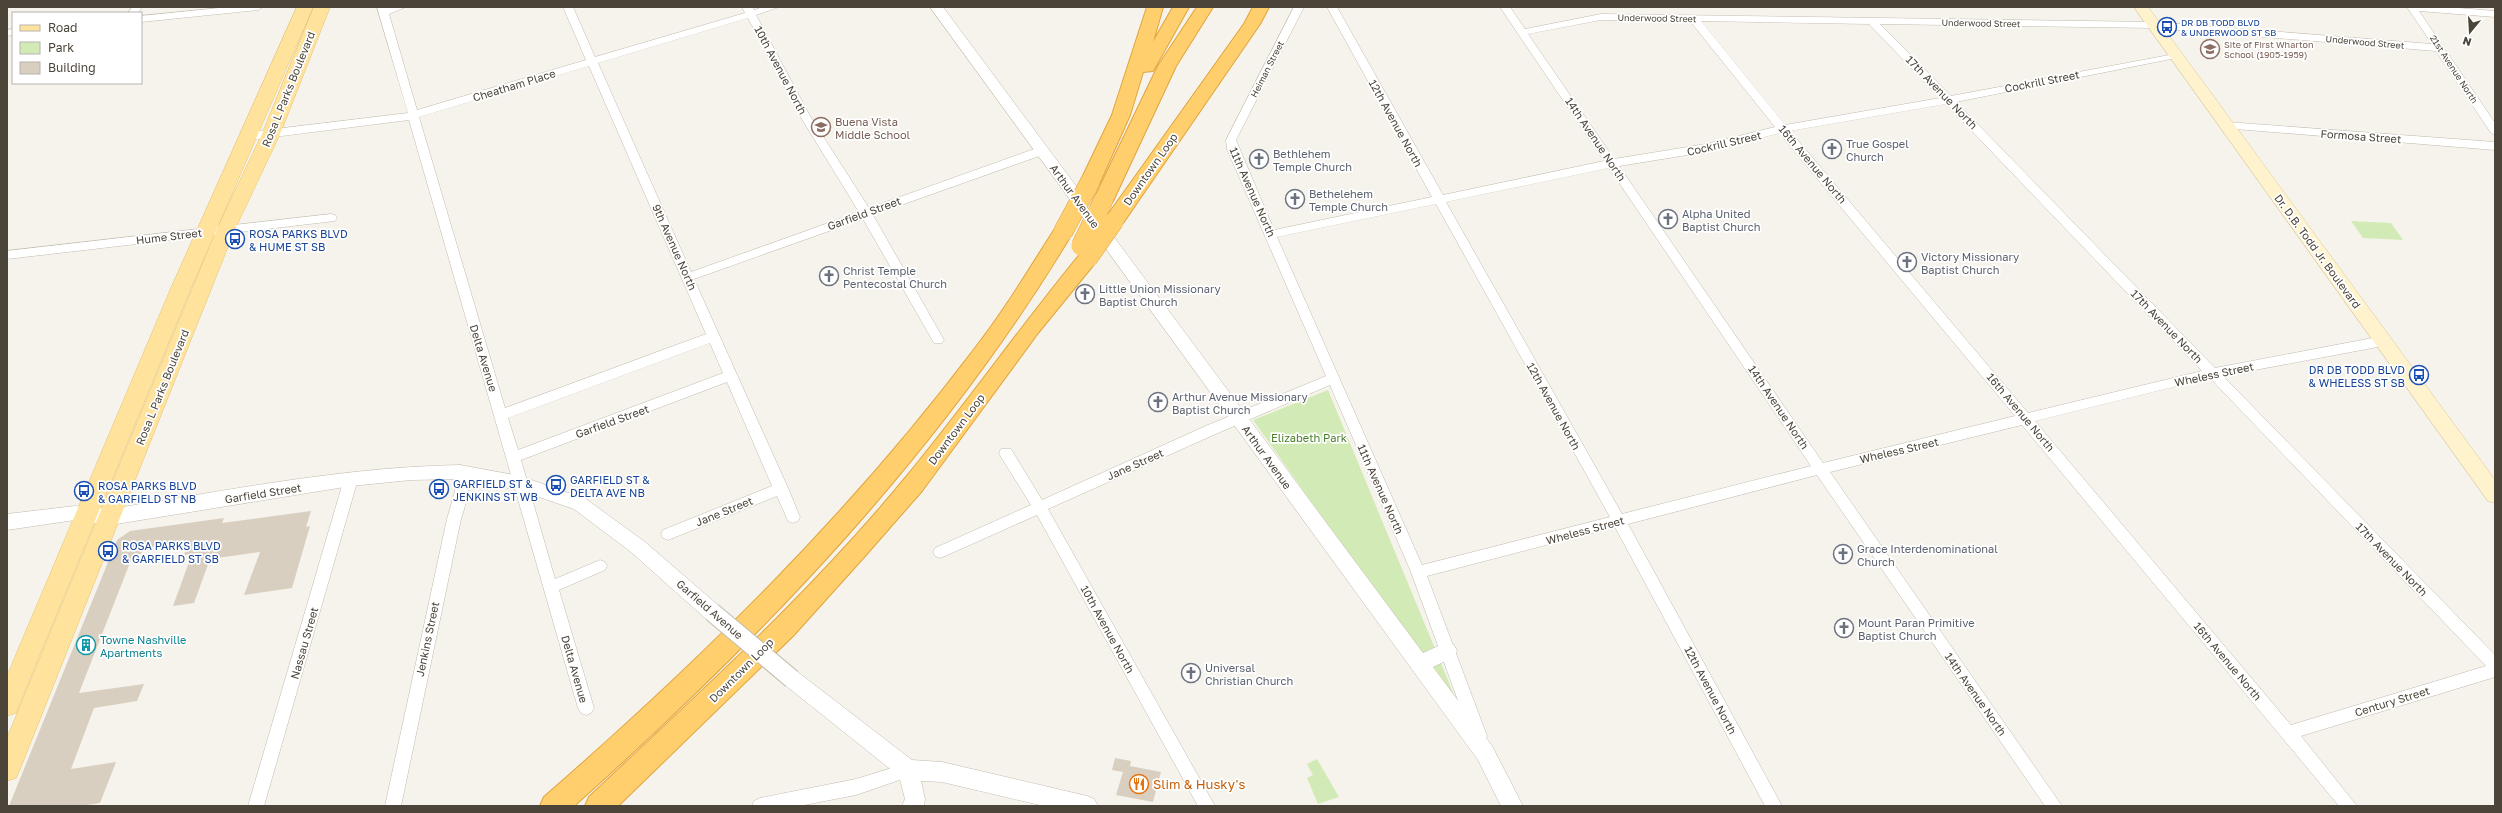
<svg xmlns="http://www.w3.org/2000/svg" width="2502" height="813" viewBox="0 0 2502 813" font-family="'Golos Text',sans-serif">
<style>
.green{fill:#d2eab5}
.building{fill:#d8cfc1}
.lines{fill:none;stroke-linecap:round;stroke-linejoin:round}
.minor-casing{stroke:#c2bbae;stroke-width:1}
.tertiary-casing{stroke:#c2bbae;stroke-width:1}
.secondary-casing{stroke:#d6c79b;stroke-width:1}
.primary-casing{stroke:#e6c16a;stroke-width:1}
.motorway-casing{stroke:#e0a43c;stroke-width:2}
.minor{fill:#fff;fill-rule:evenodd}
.tertiary{fill:#fff;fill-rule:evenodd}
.secondary{fill:#fff3cd;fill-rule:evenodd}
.primary{fill:#ffe39c;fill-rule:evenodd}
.motorway{fill:#ffcf6e;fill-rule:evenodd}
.tertiary-bridge-casing{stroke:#c2bbae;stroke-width:20;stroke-linecap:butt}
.motorway-bridge-casing{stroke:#e0a43c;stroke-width:20;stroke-linecap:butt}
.tertiary-bridge{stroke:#fff;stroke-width:18}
.motorway-bridge{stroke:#ffcf6e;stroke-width:19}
.labels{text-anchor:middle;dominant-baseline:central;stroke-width:3.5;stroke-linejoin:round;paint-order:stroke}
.far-street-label{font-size:9px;fill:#4b4439;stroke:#fff}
.far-transit-label{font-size:9px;fill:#164399;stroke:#fff;text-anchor:start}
.far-education-label{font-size:9px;fill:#785e54;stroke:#fff;text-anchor:start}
.street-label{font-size:11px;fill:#4b4439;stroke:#fff}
.education-label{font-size:11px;fill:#785e54;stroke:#fff;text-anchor:start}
.worship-label{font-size:11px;fill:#5b616d;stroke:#fff;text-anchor:start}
.transit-label{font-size:11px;fill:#164399;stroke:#fff;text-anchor:start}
.park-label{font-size:11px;fill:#4a7f2a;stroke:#fff}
.culture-label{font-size:11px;fill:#0d838f;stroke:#fff;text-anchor:start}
.near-food-label{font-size:13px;fill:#c56008;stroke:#fff;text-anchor:start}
</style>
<rect width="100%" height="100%" fill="#f6f3ec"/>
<g class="green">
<path d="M2351,221L2391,223L2403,240L2363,238Z"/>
<path d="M1328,390L1462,714L1253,420Z"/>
<path d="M1317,759L1339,797L1318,804L1307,778L1313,775L1307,764Z"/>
</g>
<g class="building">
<path d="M311,511L306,527L310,526L292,588L244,595L260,552L210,559L194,603L173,606L192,554L184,555L189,542L143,548L141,554L133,555L79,693L144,684L137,701L94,708L71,769L116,762L100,803L81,806H9L117,540L130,531L224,518L222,523Z"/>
<path d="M1115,758L1131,761L1130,766L1161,772L1153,802L1116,795L1123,772L1112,770Z"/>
</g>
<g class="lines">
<defs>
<g id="minor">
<path d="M132,7H142L138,13H128Z"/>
<path d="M229,7H263L258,10L141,22V16Z"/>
<path d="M377,7H406L389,14L417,110L586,60L563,7H573L595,57L745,13L742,7H752L754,10L763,7H779L756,15L810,116L869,208L1037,148L1041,147L1047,151L1045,154L873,215L944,340L942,343H934L863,219L694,279L788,488L800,517L798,521L793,523L788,521L777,496L673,538L668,540L663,538L661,534L663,530L772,486L727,382L521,460L555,579L600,560L605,562L607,566L605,570L559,590L594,708L591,713L586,715L581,713L578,708L409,120L249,140L244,136L249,132L408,113ZM748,18L800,116L859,212L691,272L598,63ZM589,66L706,334L505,408L419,117ZM710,343L723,373L518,450L508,418Z"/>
<path d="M1294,7H1304L1236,140L1274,230L1432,197L1327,7H1337L1443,195L1604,161L1500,7H1510L1525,29L1601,14L2155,22L2432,44L2407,7H2447L2495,11V17L2419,11L2495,123V135L2491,133L2436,51L2155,28L1880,24L1951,96L2180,53L2181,55L2176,58L1956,102L2215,368L2383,336L2387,338L2389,341L2387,344L2383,346L2223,376L2495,655V677L2301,736L2357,806H2339L2022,425L1830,472L2062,806H2045L1817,475L1628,524L1782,806H1765L1615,527L1427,576L1487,736L1485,741L1479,743L1473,741L1471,736L1411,572L1330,385L1218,433L1048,509L1215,806H1198L1037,515L945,556L940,558L935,556L933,552L935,548L1031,505L1001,457L999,453L1001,449H1011L1042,500L1208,425L1326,376L1227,149L1226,140ZM1601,20L1690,21L1775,127L1706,144L1614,159L1528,34ZM1701,21L1869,24L1940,98L1785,125ZM1946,104L2202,371L2028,413L1790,131ZM1780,133L1785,140L2015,416L1823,463L1619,166L1706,152ZM1609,168L1811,466L1622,514L1446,202ZM1436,204L1610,517L1422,565L1277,237ZM2210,378L2486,666L2291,725L2035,421Z"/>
<path d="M13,29V35L7,36V30Z"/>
<path d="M2227,122L2495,142V150L2223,128L2222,126Z"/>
<path d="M331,214L335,215L337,218L335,221L7,259V251Z"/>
<path d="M460,467L465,468C473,484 466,503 461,519L401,806H385L447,519L455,491L453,472L455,468Z"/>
<path d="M351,474L356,475L358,479L264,806H248L344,479L346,475Z"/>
<path d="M908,763L914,765L916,770L914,775L856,795L799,806H752L754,801L760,798L856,779Z"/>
</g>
<g id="tertiary">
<path d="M930,7H943L1423,653L1447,642L1454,645L1457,651L1454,657L1433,667L1492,746L1523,806H1501L1478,760Z"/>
<path d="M460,465L520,476L586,499L645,542L719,606L722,612L719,618L712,620L705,618L631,552L574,509L519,490L460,479L411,480L351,486L110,525L75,520L7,530V514L75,506L110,509C226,491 342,467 460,465Z"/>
<path d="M792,670L799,673L912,760L942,762L1087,796L1094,799L1098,806H1044L942,782L921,781L925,799L924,806H902L905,799L899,776L785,685L782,679L785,673Z"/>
</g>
<path id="secondary" d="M2134,7H2148L2495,480V503L2488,501Z"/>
<g id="primary">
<path d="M297,7H313L191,288L19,705L16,713L7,716V676L171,288Z"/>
<path d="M314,7H330L280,134L235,229L20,769L16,778L7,781V738L217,229L262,134Z"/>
</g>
<g id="motorway">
<path d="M1147,7H1163L1153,42L1173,7H1189L1153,71L1143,72L1130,115L1100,182L1097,187L1090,188L1083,187L1080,182L1112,115Z"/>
<path d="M1197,7H1213L1176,66L1113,201L1110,206L1103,208L1096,206L1093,201L1158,66Z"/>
<path d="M1253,7H1269L1260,24L1121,226L1114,228L1107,226L1104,221L1107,216L1244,24Z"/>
<path d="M1063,225L1070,227L1073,232C942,451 763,637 574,806H540L544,797C700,661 847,517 972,352C1003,313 1029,269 1056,227Z"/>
<path d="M1088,251L1095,253L1098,258L1095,263L1038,333L922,491L865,556L793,636L618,806H585L589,797C698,694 811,593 906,477C966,404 1021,326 1081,253Z"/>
</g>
</defs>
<use href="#minor" class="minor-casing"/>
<use href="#tertiary" class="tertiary-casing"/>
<use href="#secondary" class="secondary-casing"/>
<use href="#primary" class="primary-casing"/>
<use href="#motorway" class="motorway-casing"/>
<use href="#minor" class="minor"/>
<use href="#tertiary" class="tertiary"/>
<use href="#secondary" class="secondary"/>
<use href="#primary" class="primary"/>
<use href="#motorway" class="motorway"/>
<defs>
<path id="tertiary-bridge" d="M712,612L792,679"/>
<g id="motorway-bridge">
<path d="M1063,232L1090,182"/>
<path d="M1081,246L1103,201"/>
<path d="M1088,258L1114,221"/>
</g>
</defs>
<use href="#tertiary-bridge" class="tertiary-bridge-casing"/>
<use href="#motorway-bridge" class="motorway-bridge-casing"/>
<use href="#tertiary-bridge" class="tertiary-bridge"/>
<use href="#motorway-bridge" class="motorway-bridge"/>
</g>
<defs>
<symbol id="bus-ring" viewBox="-11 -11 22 22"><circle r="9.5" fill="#fff" stroke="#1a4fb4" stroke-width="1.5"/><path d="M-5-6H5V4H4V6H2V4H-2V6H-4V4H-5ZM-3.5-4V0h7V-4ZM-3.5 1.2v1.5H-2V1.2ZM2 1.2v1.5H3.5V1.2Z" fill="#1a4fb4"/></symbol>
<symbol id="school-ring" viewBox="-11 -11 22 22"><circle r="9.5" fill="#fff" stroke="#8d6e63" stroke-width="1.5"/><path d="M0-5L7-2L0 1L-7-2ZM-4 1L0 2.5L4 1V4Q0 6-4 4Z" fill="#8d6e63"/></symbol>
<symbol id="church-ring" viewBox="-11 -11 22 22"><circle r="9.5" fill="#fff" stroke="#6b7280" stroke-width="1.5"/><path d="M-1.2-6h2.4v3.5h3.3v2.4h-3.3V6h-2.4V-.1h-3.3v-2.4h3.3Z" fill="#6b7280"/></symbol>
<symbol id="building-ring" viewBox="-11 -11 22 22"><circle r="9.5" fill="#fff" stroke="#0f9aa8" stroke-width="1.5"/><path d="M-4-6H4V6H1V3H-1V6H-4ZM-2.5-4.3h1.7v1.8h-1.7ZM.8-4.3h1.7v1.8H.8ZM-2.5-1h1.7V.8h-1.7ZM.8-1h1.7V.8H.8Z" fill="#0f9aa8"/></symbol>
<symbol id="restaurant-ring" viewBox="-11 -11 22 22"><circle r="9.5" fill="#fff" stroke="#e8710a" stroke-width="1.5"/><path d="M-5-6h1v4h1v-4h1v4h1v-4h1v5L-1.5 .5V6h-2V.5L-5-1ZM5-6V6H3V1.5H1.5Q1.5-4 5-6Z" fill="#e8710a"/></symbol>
</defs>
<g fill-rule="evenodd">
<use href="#bus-ring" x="2156" y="16" width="22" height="22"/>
<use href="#school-ring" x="2199" y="38" width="22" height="22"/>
<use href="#school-ring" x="810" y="116" width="22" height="22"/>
<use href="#church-ring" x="1821" y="138" width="22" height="22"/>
<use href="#church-ring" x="1248" y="148" width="22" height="22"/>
<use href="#church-ring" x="1284" y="188" width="22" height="22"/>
<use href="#church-ring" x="1657" y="208" width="22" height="22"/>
<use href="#bus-ring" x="224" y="228" width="22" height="22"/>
<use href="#church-ring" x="1896" y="251" width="22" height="22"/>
<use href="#church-ring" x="818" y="265" width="22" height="22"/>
<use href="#church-ring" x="1074" y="283" width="22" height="22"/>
<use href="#bus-ring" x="2408" y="364" width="22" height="22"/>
<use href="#church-ring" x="1147" y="391" width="22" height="22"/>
<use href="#bus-ring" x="545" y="474" width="22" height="22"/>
<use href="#bus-ring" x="428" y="478" width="22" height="22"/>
<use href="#bus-ring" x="73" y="480" width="22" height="22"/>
<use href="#bus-ring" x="97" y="540" width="22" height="22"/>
<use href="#church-ring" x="1832" y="543" width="22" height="22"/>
<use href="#church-ring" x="1833" y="617" width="22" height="22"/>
<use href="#building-ring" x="75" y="634" width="22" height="22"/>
<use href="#church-ring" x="1180" y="662" width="22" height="22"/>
<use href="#restaurant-ring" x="1128" y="773" width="22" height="22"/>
</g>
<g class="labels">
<g class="far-street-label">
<text transform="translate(1657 18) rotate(1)">Underwood Street</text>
<text transform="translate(1981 23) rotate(1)">Underwood Street</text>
<text transform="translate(2365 42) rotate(5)">Underwood Street</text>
<text transform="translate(1267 69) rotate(-63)">Heiman Street</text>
<text transform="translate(2454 69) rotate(57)">21st Avenue North</text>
</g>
<g class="far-transit-label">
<text x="2181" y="22">DR DB TODD BLVD<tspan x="2181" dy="10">&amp; UNDERWOOD ST SB</tspan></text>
</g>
<g class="far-education-label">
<text x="2224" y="44">Site of First Wharton<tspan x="2224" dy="10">School (1905-1959)</tspan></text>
</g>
<g class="street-label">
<text transform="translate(781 70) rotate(62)">10th Avenue North</text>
<text transform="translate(2042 81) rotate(-11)">Cockrill Street</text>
<text transform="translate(514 85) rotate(-17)">Cheatham Place</text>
<text transform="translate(288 89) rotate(-68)">Rosa L Parks Boulevard</text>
<text transform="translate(1942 92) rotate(46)">17th Avenue North</text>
<text transform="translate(1396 123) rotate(61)">12th Avenue North</text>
<text transform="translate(2361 136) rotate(4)">Formosa Street</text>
<text transform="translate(1596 139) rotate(56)">14th Avenue North</text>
<text transform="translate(1724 143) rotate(-13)">Cockrill Street</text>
<text transform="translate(1813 164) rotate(50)">16th Avenue North</text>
<text transform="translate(1150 169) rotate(-55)">Downtown Loop</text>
<text transform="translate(1253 192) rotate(66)">11th Avenue North</text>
<text transform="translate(1075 196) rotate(54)">Arthur Avenue</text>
<text transform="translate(864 213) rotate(-20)">Garfield Street</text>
<text transform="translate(169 236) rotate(-7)">Hume Street</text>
<text transform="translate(675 247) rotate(66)">9th Avenue North</text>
<text transform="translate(2318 251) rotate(54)">Dr. D.B. Todd Jr. Boulevard</text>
<text transform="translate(2167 326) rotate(46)">17th Avenue North</text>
<text transform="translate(484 358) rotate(73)">Delta Avenue</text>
<text transform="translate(2214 374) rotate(-12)">Wheless Street</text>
<text transform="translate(162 387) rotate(-68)">Rosa L Parks Boulevard</text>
<text transform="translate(1554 406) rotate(61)">12th Avenue North</text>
<text transform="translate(1779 407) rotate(56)">14th Avenue North</text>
<text transform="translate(2021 412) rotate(50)">16th Avenue North</text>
<text transform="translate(612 421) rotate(-20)">Garfield Street</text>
<text transform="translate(956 429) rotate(-53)">Downtown Loop</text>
<text transform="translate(1899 450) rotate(-13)">Wheless Street</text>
<text transform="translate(1267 457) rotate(54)">Arthur Avenue</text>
<text transform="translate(1135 464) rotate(-24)">Jane Street</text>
<text transform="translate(1381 489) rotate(66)">11th Avenue North</text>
<text transform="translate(263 493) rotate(-9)">Garfield Street</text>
<text transform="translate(724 511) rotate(-22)">Jane Street</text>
<text transform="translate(1585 530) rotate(-15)">Wheless Street</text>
<text transform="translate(2392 559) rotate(46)">17th Avenue North</text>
<text transform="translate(710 609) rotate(41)">Garfield Avenue</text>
<text transform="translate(1108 629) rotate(61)">10th Avenue North</text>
<text transform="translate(427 639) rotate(-78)">Jenkins Street</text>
<text transform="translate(304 643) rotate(-74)">Nassau Street</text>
<text transform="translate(2228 661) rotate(50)">16th Avenue North</text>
<text transform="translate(575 669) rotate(74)">Delta Avenue</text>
<text transform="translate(741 670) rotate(-45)">Downtown Loop</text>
<text transform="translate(1711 690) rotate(62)">12th Avenue North</text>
<text transform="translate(1976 694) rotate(55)">14th Avenue North</text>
<text transform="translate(2392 701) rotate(-17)">Century Street</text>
</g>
<g class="education-label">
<text x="835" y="121">Buena Vista<tspan x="835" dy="13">Middle School</tspan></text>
</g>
<g class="worship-label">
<text x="1846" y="143">True Gospel<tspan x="1846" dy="13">Church</tspan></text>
<text x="1273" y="153">Bethlehem<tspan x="1273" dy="13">Temple Church</tspan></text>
<text x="1309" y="193">Bethelehem<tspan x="1309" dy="13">Temple Church</tspan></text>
<text x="1682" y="213">Alpha United<tspan x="1682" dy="13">Baptist Church</tspan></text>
<text x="1921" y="256">Victory Missionary<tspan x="1921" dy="13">Baptist Church</tspan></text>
<text x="843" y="270">Christ Temple<tspan x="843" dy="13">Pentecostal Church</tspan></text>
<text x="1099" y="288">Little Union Missionary<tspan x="1099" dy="13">Baptist Church</tspan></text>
<text x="1172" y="396">Arthur Avenue Missionary<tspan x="1172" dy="13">Baptist Church</tspan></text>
<text x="1857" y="548">Grace Interdenominational<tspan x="1857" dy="13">Church</tspan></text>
<text x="1858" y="622">Mount Paran Primitive<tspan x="1858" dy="13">Baptist Church</tspan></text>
<text x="1205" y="667">Universal<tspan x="1205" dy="13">Christian Church</tspan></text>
</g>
<g class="transit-label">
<text x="249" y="233">ROSA PARKS BLVD<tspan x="249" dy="13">&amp; HUME ST SB</tspan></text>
<text x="2405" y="369" text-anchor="end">DR DB TODD BLVD<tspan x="2405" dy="13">&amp; WHELESS ST SB</tspan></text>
<text x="570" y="479">GARFIELD ST &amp;<tspan x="570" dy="13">DELTA AVE NB</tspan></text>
<text x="453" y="483">GARFIELD ST &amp;<tspan x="453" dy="13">JENKINS ST WB</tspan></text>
<text x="98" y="485">ROSA PARKS BLVD<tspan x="98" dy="13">&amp; GARFIELD ST NB</tspan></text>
<text x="122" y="545">ROSA PARKS BLVD<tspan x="122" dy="13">&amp; GARFIELD ST SB</tspan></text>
</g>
<g class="park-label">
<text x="1309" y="437">Elizabeth Park</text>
</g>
<g class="culture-label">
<text x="100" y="639">Towne Nashville<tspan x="100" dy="13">Apartments</tspan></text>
</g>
<g class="near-food-label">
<text x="1153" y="784">Slim &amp; Husky's</text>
</g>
</g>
<rect width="2502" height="813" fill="none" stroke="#4b4439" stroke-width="16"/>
<rect x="12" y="12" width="130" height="72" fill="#ffffff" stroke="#b7b4b0"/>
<rect x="20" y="25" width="20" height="6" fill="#ffe39c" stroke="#b7b4b0"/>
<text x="48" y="32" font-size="12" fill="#4b4439">Road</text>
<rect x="20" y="42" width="20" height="12" fill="#d2eab5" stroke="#b7b4b0"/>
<text x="48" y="52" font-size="12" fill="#4b4439">Park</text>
<rect x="20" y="62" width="20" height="12" fill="#d8cfc1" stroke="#b7b4b0"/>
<text x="48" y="72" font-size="12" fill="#4b4439">Building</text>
<g transform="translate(2470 32) rotate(198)" stroke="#ffffff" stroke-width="3" paint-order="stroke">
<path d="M0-3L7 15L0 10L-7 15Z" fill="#4b4439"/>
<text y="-6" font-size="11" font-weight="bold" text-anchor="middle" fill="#4b4439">N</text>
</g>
</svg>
